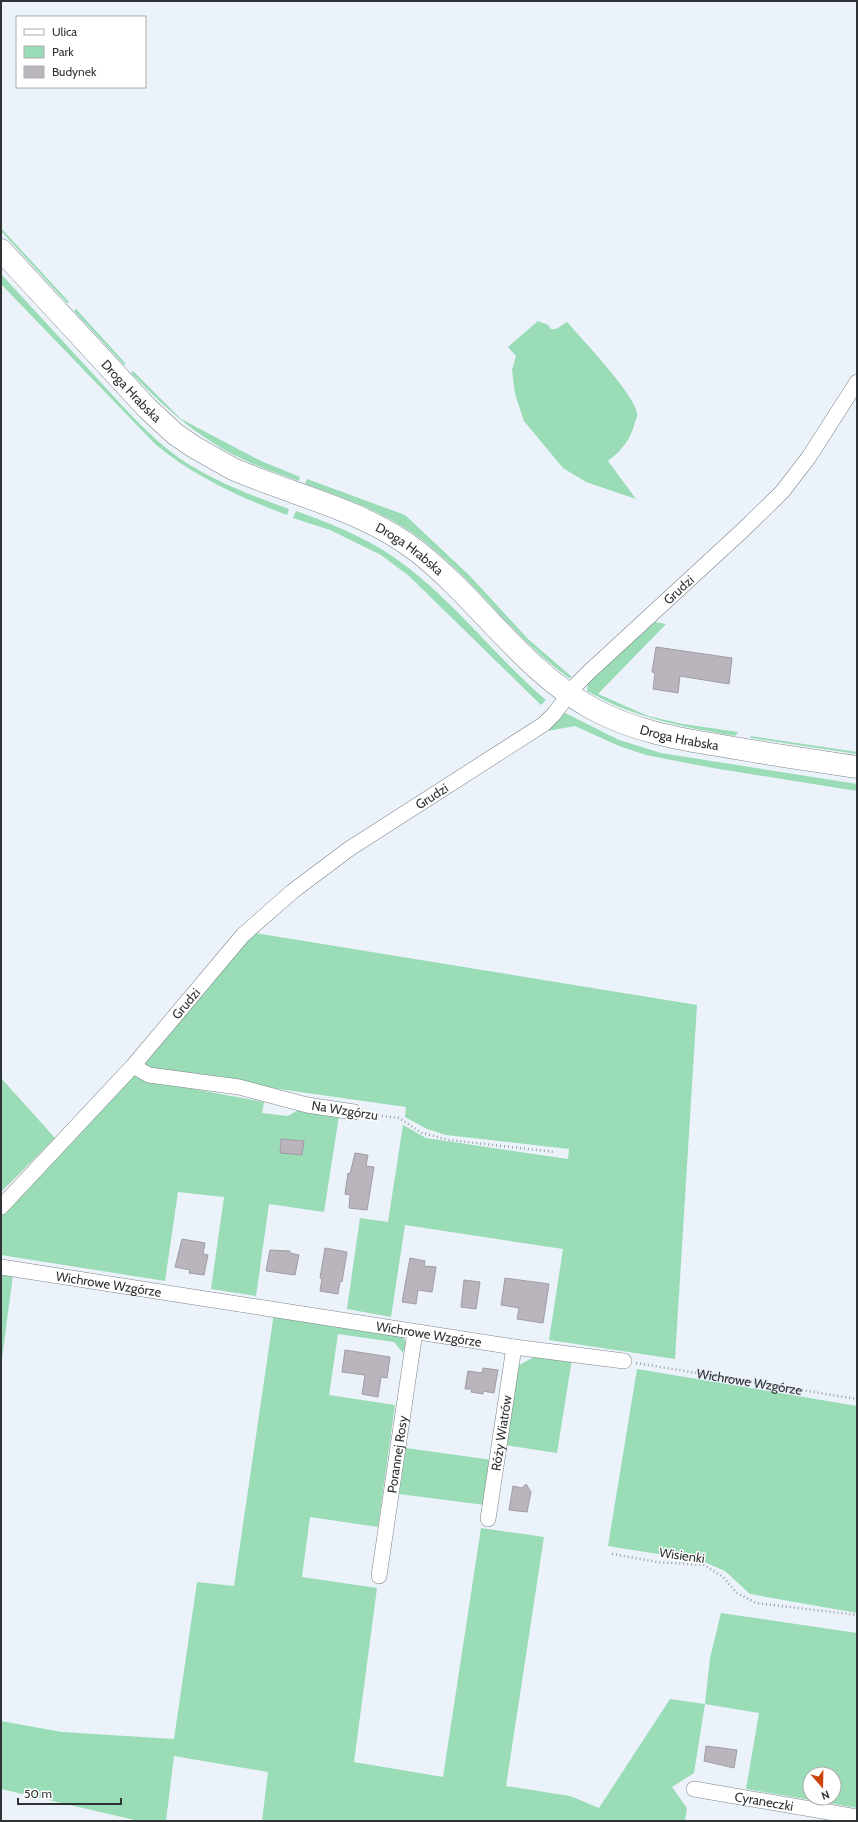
<svg xmlns="http://www.w3.org/2000/svg" width="858" height="1822" viewBox="0 0 858 1822" font-family="Cabin,sans-serif">
<style>
.green{fill:#99dcb6;fill-rule:evenodd}
.building{fill:#bab5bc;stroke:#a19ca4}
.lines{fill:none;stroke-linecap:round;stroke-linejoin:round}
.street-casing{stroke:#7e848a;stroke-width:16}
.secondary-casing{stroke:#7e848a;stroke-width:23}
.path{stroke:#999ea4;stroke-width:2.5;stroke-dasharray:1 3;stroke-linecap:butt}
.street{stroke:#fff;stroke-width:15}
.secondary{stroke:#fff;stroke-width:22}
.labels{text-anchor:middle;dominant-baseline:central;stroke-width:3;stroke-linejoin:round;paint-order:stroke}
.street-label{font-size:13px;fill:#2f3235;stroke:#fff}
</style>
<rect width="100%" height="100%" fill="#ebf2fa"/>
<g class="green">
<path d="M1,228L69,302L67,303L1,231Z"/>
<path d="M1,274C32,308 63,341 94,375C121,404 147,435 179,458C213,481 250,495 289,509L287,515C239,497 195,477 155,444L1,284Z"/>
<path d="M76,309L126,364L124,365L74,311Z"/>
<path d="M538,321L548,325L551,329H556L567,322C581,338 635,395 637,413C638,415 636,419 635,422C631,439 622,450 608,461L636,499L586,482L563,468L524,421L515,394L512,370L516,356L508,347Z"/>
<path d="M133,371L181,419L261,461L300,477L299,481C270,471 241,461 215,444C183,425 157,399 131,373Z"/>
<path d="M307,479L405,515L471,577L528,639L572,677L569,678C515,639 477,583 425,542C389,514 348,499 305,484Z"/>
<path d="M296,511C329,523 363,536 392,556C450,595 493,655 546,700L541,705L409,576L381,555L330,530L293,518Z"/>
<path d="M655,622L666,624L598,694L648,716L683,724L738,732L735,736C683,727 634,718 587,691L588,682Z"/>
<path d="M563,712L619,740L661,753L857,784V791L713,768L646,755L619,746L575,726L548,731Z"/>
<path d="M750,736L857,752V754L751,738Z"/>
<path d="M255,933L697,1005L675,1359L549,1340L563,1249L405,1225L391,1317L347,1309L360,1218L388,1222L403,1125L426,1138L568,1159L569,1149L446,1135L427,1129L405,1117L406,1107L151,1071L141,1064L199,993Z"/>
<path d="M132,1074L155,1082L264,1102L262,1113L288,1116L298,1110L339,1116L324,1212L269,1204L256,1296L211,1289L224,1197L178,1192L165,1281L1,1255V1215Z"/>
<path d="M1,1078L55,1138L1,1192Z"/>
<path d="M1,1273L13,1275L1,1366Z"/>
<path d="M274,1313L402,1334L406,1343L403,1353L394,1342L338,1334L329,1395L395,1405L378,1527L310,1517L302,1577L377,1588L354,1762L443,1777L481,1528L544,1537L506,1786L570,1796L599,1808L670,1699L705,1704L710,1658L721,1613L857,1633V1808L746,1789L759,1713L705,1704L694,1773L672,1787L687,1808L685,1821H262L268,1772L174,1756L166,1821H139L1,1789V1721L62,1732L174,1739L197,1582L234,1586ZM810,1774H834V1798H810Z"/>
<path d="M539,1354L572,1359L557,1453L505,1445L516,1367Z"/>
<path d="M637,1369L857,1406V1613L750,1594L725,1571L702,1561L608,1546Z"/>
<path d="M406,1448L492,1460L485,1505L399,1494Z"/>
</g>
<g class="building">
<path d="M656,647L732,658L729,684L680,676L678,693L653,689L655,673L652,672Z"/>
<path d="M281,1139L304,1141L302,1155L280,1153Z"/>
<path d="M355,1153L368,1155L366,1166L374,1167L367,1210L349,1208L350,1195L345,1194L348,1173L350,1174Z"/>
<path d="M182,1239L205,1243L203,1254L208,1255L204,1275L189,1273L190,1270L175,1267Z"/>
<path d="M325,1248L347,1252L342,1282L340,1281L338,1294L320,1291L322,1279L320,1278Z"/>
<path d="M270,1250L290,1251V1253L299,1255L295,1275L266,1271Z"/>
<path d="M410,1258L425,1261L424,1266L436,1267L432,1292L418,1290L416,1304L402,1302Z"/>
<path d="M505,1278L549,1284L543,1323L517,1319L519,1308L501,1305Z"/>
<path d="M464,1280L480,1282L476,1309L461,1307Z"/>
<path d="M345,1350L390,1357L387,1378L381,1377L378,1397L362,1394L365,1375L342,1372Z"/>
<path d="M483,1368L498,1370L494,1393L483,1391V1394L471,1392L472,1389H465L468,1371L482,1373Z"/>
<path d="M526,1484L531,1492L527,1512L509,1510L513,1486L522,1488Z"/>
<path d="M706,1746L737,1750L734,1768L704,1761Z"/>
</g>
<g class="lines">
<defs>
<g id="street">
<path d="M133,1066L149,1075L239,1087L307,1105L354,1112"/>
<path id="s2" d="M1,1207L133,1066L243,935L293,891L349,849L544,724L554,714L576,685L590,671L743,530L782,492L809,457L857,382"/>
<path id="s3" d="M1,1267L514,1347L624,1361"/>
<path id="s4" d="M488,1519L514,1347"/>
<path id="s5" d="M379,1576L415,1332"/>
<path id="s6" d="M694,1789L857,1817"/>
</g>
<g id="secondary">
<path id="s7" d="M1,250L147,408L175,434L194,447L233,469C295,496 365,510 418,552C480,601 523,671 593,709C634,731 678,739 723,746C767,754 812,760 857,767"/>
</g>
</defs>
<use href="#street" class="street-casing"/>
<use href="#secondary" class="secondary-casing"/>
<g class="path">
<path d="M366,1114L399,1118L422,1133L449,1140L555,1152"/>
<path id="s1" d="M636,1363L857,1399"/>
<path d="M612,1554L657,1562L704,1565L723,1577L737,1593L756,1603L857,1615"/>
</g>
<use href="#street" class="street"/>
<use href="#secondary" class="secondary"/>
</g>
<g class="labels">
<g class="street-label">
<text stroke="none"><textPath href="#s7" startOffset="192">Droga Hrabska</textPath></text>
<text stroke="none"><textPath href="#s7" startOffset="516">Droga Hrabska</textPath></text>
<text stroke="none"><textPath href="#s2" startOffset="923">Grudzi</textPath></text>
<text stroke="none"><textPath href="#s7" startOffset="852">Droga Hrabska</textPath></text>
<text stroke="none"><textPath href="#s2" startOffset="599">Grudzi</textPath></text>
<text stroke="none"><textPath href="#s2" startOffset="275">Grudzi</textPath></text>
<text transform="translate(345 1110) rotate(9)">Na Wzgórzu</text>
<text stroke="none"><textPath href="#s3" startOffset="109">Wichrowe Wzgórze</textPath></text>
<text stroke="none"><textPath href="#s3" startOffset="433">Wichrowe Wzgórze</textPath></text>
<text stroke="none"><textPath href="#s1" startOffset="115">Wichrowe Wzgórze</textPath></text>
<text stroke="none"><textPath href="#s4" startOffset="87">Róży Wiatrów</textPath></text>
<text stroke="none"><textPath href="#s5" startOffset="123">Porannej Rosy</textPath></text>
<text transform="translate(682 1555) rotate(8)">Wisienki</text>
<text stroke="none"><textPath href="#s6" startOffset="71">Cyraneczki</textPath></text>
</g>
</g>
<rect width="858" height="1822" fill="none" stroke="#2f3235" stroke-width="4"/>
<rect x="16" y="16" width="130" height="72" fill="#ffffff" stroke="#acadae"/>
<rect x="24" y="29" width="20" height="6" fill="#ffffff" stroke="#acadae"/>
<text x="52" y="36" font-size="12" fill="#2f3235">Ulica</text>
<rect x="24" y="46" width="20" height="12" fill="#99dcb6" stroke="#acadae"/>
<text x="52" y="56" font-size="12" fill="#2f3235">Park</text>
<rect x="24" y="66" width="20" height="12" fill="#bab5bc" stroke="#acadae"/>
<text x="52" y="76" font-size="12" fill="#2f3235">Budynek</text>
<g transform="translate(822 1786) rotate(160)"><circle r="19" fill="#ffffff" stroke="#acadae"/>
<path d="M0-3L7 15L0 10L-7 15Z" fill="#cb440b"/>
<text y="-6" font-size="11" font-weight="bold" text-anchor="middle" fill="#2f3235">N</text>
</g>
<path d="M18 1798v6h103v-6" fill="none" stroke="#2f3235" stroke-width="2"/>
<text x="24" y="1798" font-size="12" fill="#2f3235" stroke="#ffffff" stroke-width="3" paint-order="stroke">50 m</text>
</svg>
